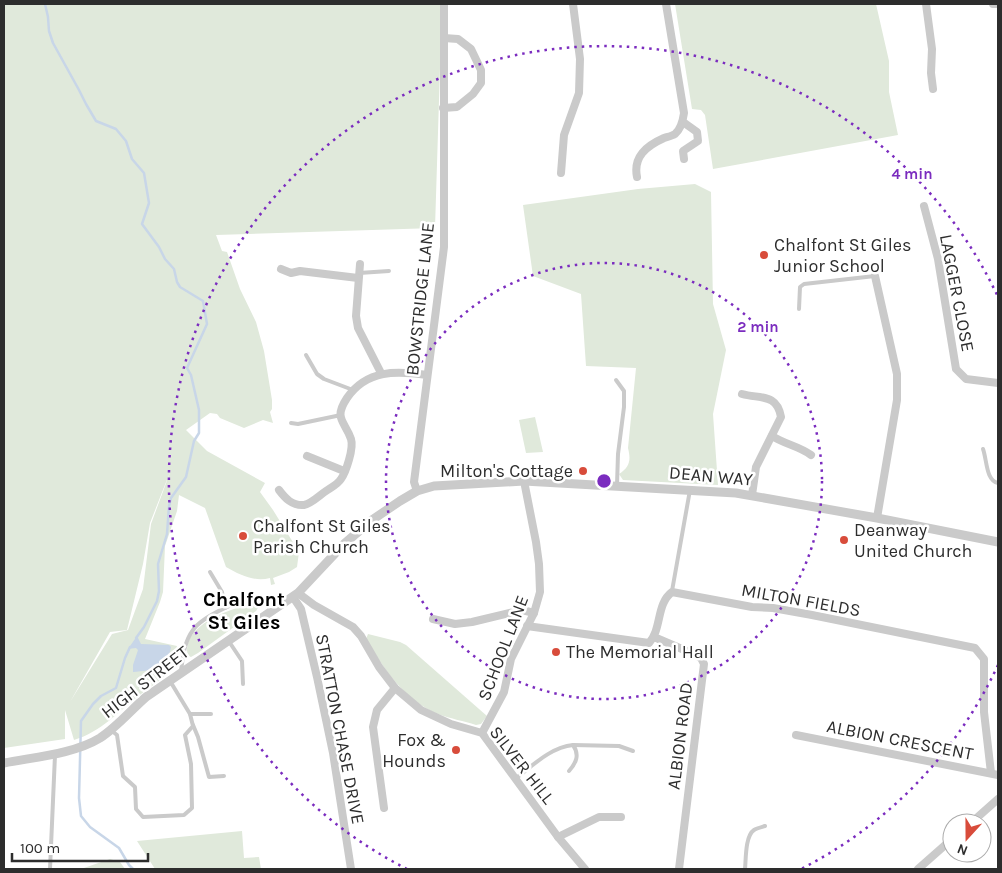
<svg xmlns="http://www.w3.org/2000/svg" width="1002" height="873" viewBox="0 0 1002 873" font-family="Karla,sans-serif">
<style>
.green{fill:#e0e9db;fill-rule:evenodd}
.water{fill:#c8d6e8}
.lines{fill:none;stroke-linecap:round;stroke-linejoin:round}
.stream{stroke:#c8d6e8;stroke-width:2.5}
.service{stroke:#cacaca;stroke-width:4}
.minor{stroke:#cacaca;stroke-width:8}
.tertiary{stroke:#cacaca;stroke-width:9}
.ring{fill:none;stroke:#7b2cbf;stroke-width:2.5;stroke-dasharray:2.5 5}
.poi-dot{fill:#d84c3b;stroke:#fff;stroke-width:2}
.labels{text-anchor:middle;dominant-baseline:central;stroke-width:5;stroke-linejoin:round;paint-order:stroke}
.poi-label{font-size:18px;fill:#2d2d2d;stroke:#fff;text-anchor:start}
.street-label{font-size:18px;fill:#2d2d2d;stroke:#fff}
.quarter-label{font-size:20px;font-weight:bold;fill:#000;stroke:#fff}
.centre{fill:#7b2cbf;stroke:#fff;stroke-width:2.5}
.ring-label{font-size:15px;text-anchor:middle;font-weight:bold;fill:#7b2cbf;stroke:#fff;stroke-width:5;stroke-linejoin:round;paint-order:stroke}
</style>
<rect width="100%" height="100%" fill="#fff"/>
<g class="green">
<path d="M4,4H442L435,228L216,235L222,251L227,252L240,289L256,322L264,351L272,400V409L270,412L273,423L263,420L244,428L220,418L217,414L210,413L186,430L207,451L265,483L260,492L273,510L299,552L297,567L289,572L273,578L275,584L271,585L270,578C254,582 240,575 226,567L205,508L179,495L177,511L165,546L163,592L160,602L145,639L177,646C175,655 173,664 168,672C161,681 150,687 141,694C119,711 101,732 74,740L65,710V739L4,748ZM172,467L151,524L143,589L128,630L112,634L70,702L110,632L127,630L143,564L150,523Z"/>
<path d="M675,4H876L889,61V92L898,135L713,169L705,115L701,110L692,109Z"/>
<path d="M695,184L711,192L713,304L726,350L713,414L718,485L623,480L619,474C630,467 631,460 628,448L636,368L586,366L581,294L533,276L523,205L638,189Z"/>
<path d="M535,417L543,452L526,453L519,420Z"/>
<path d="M256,603L258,608L256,611L198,653L191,657L188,656C179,625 234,607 256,603Z"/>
<path d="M368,634L400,642L406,645L487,716L481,724L476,725C464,721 451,719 438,714C404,700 384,669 366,639Z"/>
<path d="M242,831L244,858L259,857L261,869H155L137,841Z"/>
<path d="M110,859L120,862L125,869H81Z"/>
</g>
<path class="water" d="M137,636L141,644L169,645L171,647C167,670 153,670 133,672V665L138,650L136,648L128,649Z"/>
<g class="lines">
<g class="stream">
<path d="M45,4L48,17L49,31L53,43L79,90L86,104L96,121L116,129L126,141L132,159L144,173L149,203L142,224L159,247L165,259L174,269L177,282L180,287L203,301L207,324L187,368L191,375L199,410V433L194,441L186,477L171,498L169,506L167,534L158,564L159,591L157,601L144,627L136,638"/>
<path d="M130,647L125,658L116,688L101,696L93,704L81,721L79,798L81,816L90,827L119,848L129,865L133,869"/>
</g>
<g class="service">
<path d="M359,273L389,271"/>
<path d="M799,309L800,287L804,284L875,276"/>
<path d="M306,355L317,374L324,379L353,390"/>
<path d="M616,380L624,391V407L618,454L617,485"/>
<path d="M291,423L298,424L341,415"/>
<path d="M983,449C987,460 986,481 998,483"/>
<path d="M210,572L222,592L225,608"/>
<path d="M672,591L690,490"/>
<path d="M228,640L242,661L243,684"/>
<path d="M181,671C183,657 184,642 193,630C202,617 241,598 257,598C264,598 268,606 271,611"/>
<path d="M190,714H211"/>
<path d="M193,725L198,737L209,777L224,776"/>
<path d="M112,731L117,735L123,776L135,787L136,809L143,817L184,815L192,808L191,764L185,735L193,726L190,714L170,681"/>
<path d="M573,745L619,746L633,751"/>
<path d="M515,779C532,766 551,747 573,745C580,755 576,763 569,771"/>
<path d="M50,869L55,755"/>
<path d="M745,869C746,860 745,836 754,830C757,828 762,827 765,826"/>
</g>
<g class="minor">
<path d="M926,4L932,49L931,73L933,89"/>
<path d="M993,4H998"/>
<path d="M443,108L457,107L473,94L481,83V70L471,49L458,39L444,38"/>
<path d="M683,122L697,132L698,141L683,151L684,159"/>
<path d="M561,173L564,135L579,93L580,59L573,4"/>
<path d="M637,177C633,157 646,146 664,138C667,137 672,136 675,134C681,129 683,120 684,113L666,4"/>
<path d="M924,206L938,259L956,369L966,379L998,383"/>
<path d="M360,264L356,316L358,328L381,373"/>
<path d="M281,269L291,273L300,271L358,278"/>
<path d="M875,276L897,374V400L877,518"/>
<path d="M742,394C760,399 777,393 781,417L756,467L752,495"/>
<path d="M772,436C784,444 799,446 811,455"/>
<path d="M307,456L344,471"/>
<path d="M279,490C285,498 292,506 304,505C311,504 320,495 326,491C332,487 338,484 341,479C346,472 354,448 351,439C345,421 333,419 347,398C367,369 397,371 427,375"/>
<path d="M417,491L414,482L444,247V4"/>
<path d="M298,593L314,605L353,627L361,636L379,667L395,688L421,710L451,724L482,733L558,837L585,869"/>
<path d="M293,597L301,609L317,677L333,753L351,869"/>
<path d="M433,619L455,624L472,622L522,610L534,613"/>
<path d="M527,626L649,643C662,629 656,604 672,592L752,607L773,608L812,615L975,648L984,659V712L991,773"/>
<path d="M654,637L696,655L701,658L704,664L679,869"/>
<path d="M482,733L504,692L511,659L534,613L540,592L539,564L536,542L524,481"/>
<path d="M796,735L998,775"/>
<path d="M384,808L373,727L377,710L395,688"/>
<path d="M971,823L998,799"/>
<path d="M558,837L599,817H621"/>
<path d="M918,869L952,839"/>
</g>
<path class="tertiary" d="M4,763C34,757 74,754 100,738C117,727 131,710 146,697L298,593L344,544L372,520L400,501L417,491L434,486L524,481L736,493L877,518L998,542"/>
</g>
<g class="ring">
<circle cx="604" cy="481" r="218"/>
<path d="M998 665A435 435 0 0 1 801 869M407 869A435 435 0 1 1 998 297"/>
</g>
<g class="poi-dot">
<circle cx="764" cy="255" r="5"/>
<circle cx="583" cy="471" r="5"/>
<circle cx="243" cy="536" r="5"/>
<circle cx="844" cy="540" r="5"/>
<circle cx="556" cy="652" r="5"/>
<circle cx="456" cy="750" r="5"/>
</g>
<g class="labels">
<g class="poi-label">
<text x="774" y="245">Chalfont St Giles<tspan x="774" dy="21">Junior School</tspan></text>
<text x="573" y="471" text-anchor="end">Milton's Cottage</text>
<text x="253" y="526">Chalfont St Giles<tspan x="253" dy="21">Parish Church</tspan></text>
<text x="854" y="530">Deanway<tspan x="854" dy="21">United Church</tspan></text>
<text x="566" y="652">The Memorial Hall</text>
<text x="446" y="740" text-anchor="end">Fox &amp;<tspan x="446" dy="21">Hounds</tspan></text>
</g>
<g class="street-label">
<text transform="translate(957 293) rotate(79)">LAGGER CLOSE</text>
<text transform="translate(420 299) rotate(-84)">BOWSTRIDGE LANE</text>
<text transform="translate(711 476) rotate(5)">DEAN WAY</text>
<text transform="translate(801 600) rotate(10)">MILTON FIELDS</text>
<text transform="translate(503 648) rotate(-69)">SCHOOL LANE</text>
<text transform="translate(145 682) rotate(-38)">HIGH STREET</text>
<text transform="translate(340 729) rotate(79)">STRATTON CHASE DRIVE</text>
<text transform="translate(680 736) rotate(-83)">ALBION ROAD</text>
<text transform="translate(900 740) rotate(11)">ALBION CRESCENT</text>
<text transform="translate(522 765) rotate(52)">SILVER HILL</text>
</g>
<g class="quarter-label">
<text x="244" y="599">Chalfont<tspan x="244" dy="23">St Giles</tspan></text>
</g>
</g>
<circle cx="604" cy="481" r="8" class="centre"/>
<g class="ring-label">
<text x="912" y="179">4 min</text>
<text x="758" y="332">2 min</text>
</g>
<rect width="1002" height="873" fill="none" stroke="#2d2d2d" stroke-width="10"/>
<g transform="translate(967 838) rotate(201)"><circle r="24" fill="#ffffff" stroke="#ababab"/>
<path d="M0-4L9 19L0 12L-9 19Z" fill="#d84c3b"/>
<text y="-8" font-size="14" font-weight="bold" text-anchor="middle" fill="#2d2d2d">N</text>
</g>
<path d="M12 853v8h136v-8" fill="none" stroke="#2d2d2d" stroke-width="2.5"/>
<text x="20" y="853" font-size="15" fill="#2d2d2d" stroke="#ffffff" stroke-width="4" paint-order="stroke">100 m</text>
</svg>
